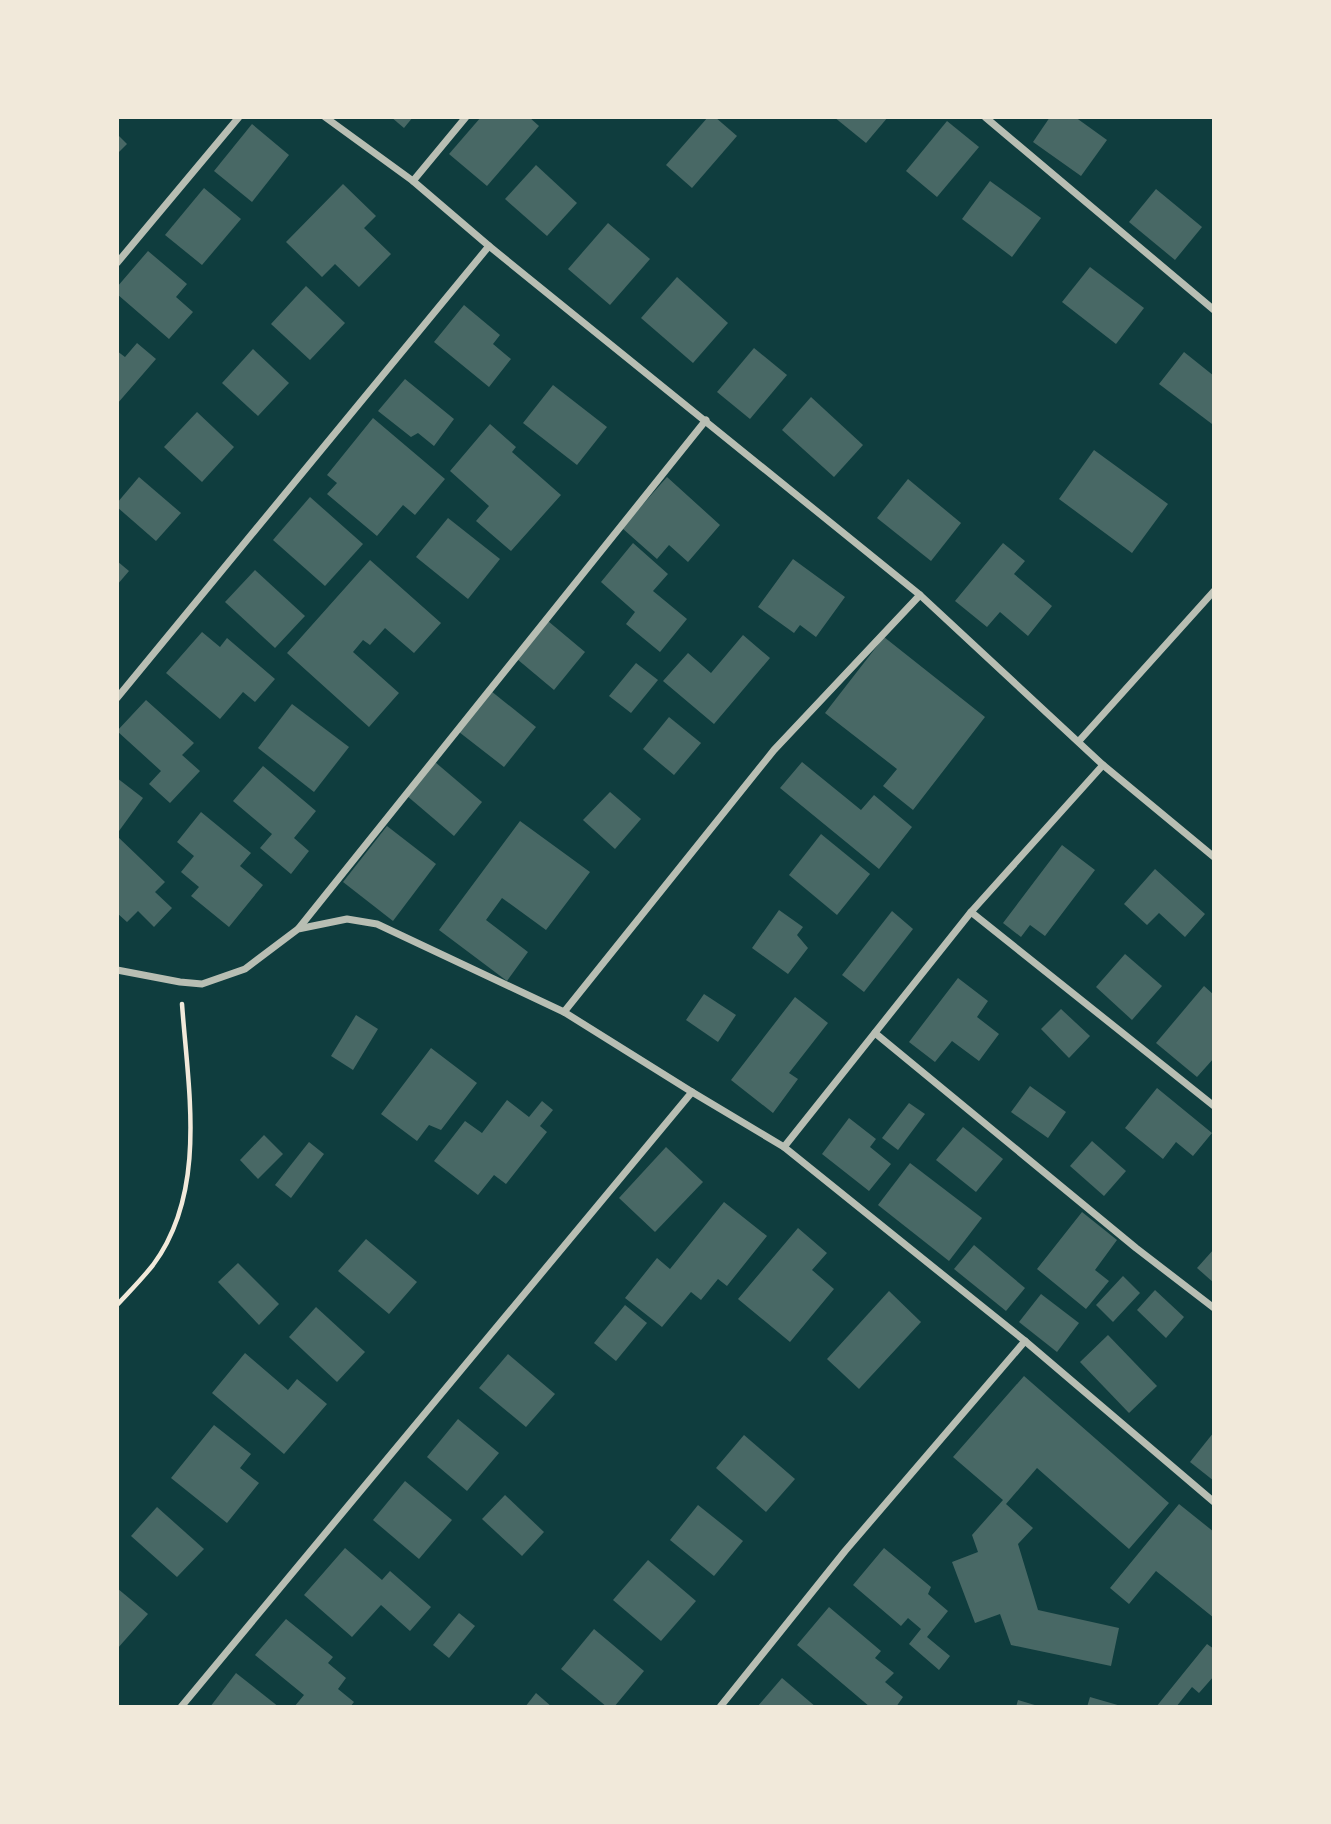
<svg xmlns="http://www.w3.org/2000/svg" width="1331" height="1824" viewBox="0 0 1331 1824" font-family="Karla,sans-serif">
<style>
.building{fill:#486865}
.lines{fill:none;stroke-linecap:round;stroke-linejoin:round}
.path{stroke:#f1e9da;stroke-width:4.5}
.minor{stroke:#b8beb3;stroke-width:7}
</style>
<rect width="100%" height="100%" fill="#0f3d3e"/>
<g class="building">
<path d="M391,117H413L404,128Z"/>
<path d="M481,117H529L539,126L487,186L449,154Z"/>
<path d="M708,117H715L737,136L692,188L666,165Z"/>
<path d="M834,117H888L866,143Z"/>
<path d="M1050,117H1075L1107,140L1081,176L1033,142Z"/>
<path d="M947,121L979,147L937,197L906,171Z"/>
<path d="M252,124L289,155L252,202L214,171Z"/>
<path d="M117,134L127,144L117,154Z"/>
<path d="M536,165L577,203L547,236L505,199Z"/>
<path d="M990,181L1041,218L1012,257L962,219Z"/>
<path d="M343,184L376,216L364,228L391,254L359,287L335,264L322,277L286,242Z"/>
<path d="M204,188L241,219L202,265L165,235Z"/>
<path d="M1156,189L1202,227L1175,260L1129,222Z"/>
<path d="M608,223L650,259L610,305L568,269Z"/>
<path d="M148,251L187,284L176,297L193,312L169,339L117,294V287Z"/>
<path d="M1090,267L1144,308L1116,344L1062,302Z"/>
<path d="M677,277L728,323L693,363L641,318Z"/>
<path d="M306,286L345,323L310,360L271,324Z"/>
<path d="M464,305L500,335L493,344L511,359L489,387L434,342Z"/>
<path d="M137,343L156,359L117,404V351L125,357Z"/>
<path d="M754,348L787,375L750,419L717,392Z"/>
<path d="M253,349L289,383L258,416L222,383Z"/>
<path d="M1184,352L1214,376V421L1212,424L1159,384Z"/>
<path d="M405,379L454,419L434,446L418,433L411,437L378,411Z"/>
<path d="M553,385L607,427L577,465L523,423Z"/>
<path d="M811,397L863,445L834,477L782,430Z"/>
<path d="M197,412L234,447L202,482L164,447Z"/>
<path d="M373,418L445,479L415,515L403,505L377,536L327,494L337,483L327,475Z"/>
<path d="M490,424L516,447L512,452L561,495L511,551L476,521L489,506L450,471Z"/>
<path d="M1094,450L1168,504L1132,553L1059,499Z"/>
<path d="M139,477L181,513L156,541L117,507V503Z"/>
<path d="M667,477L720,525L688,562L669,545L657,559L622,528Z"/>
<path d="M908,479L961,523L931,561L877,518Z"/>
<path d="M310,497L363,544L325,586L273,540Z"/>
<path d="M448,518L500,559L468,599L416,557Z"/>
<path d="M633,543L668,574L653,591L687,619L660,652L626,624L635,612L601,582Z"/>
<path d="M1003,543L1025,561L1014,574L1052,606L1028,636L1000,612L987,627L955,601Z"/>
<path d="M793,559L845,597L816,637L800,625L794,633L758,607Z"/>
<path d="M370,560L441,623L414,653L385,628L370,645L363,640L353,652L399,693L369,727L287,653Z"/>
<path d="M117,561L129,571L117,585Z"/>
<path d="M255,570L305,616L275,648L225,602Z"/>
<path d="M548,621L585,652L554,690L517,659Z"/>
<path d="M202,632L220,647L227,638L275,679L255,702L243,692L220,719L166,673Z"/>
<path d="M743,635L770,658L714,724L663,681L688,653L711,673Z"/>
<path d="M884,637L985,717L913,810L883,786L897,769L825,713Z"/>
<path d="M636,663L658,680L631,713L609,696Z"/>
<path d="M491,691L536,727L504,767L459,732Z"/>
<path d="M146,700L194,743L182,755L200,771L170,803L149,784L161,771L117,731Z"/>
<path d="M292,704L349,747L314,792L258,748Z"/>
<path d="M669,717L701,743L674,775L643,749Z"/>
<path d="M435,762L482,802L454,836L406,795Z"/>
<path d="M802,762L861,810L874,795L912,827L879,869L780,788Z"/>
<path d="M263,766L316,811L294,838L309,851L291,874L260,848L272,834L233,801Z"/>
<path d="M117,778L143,798L119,831L117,830Z"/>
<path d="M610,792L641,819L615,849L583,820Z"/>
<path d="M201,812L251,853L240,866L263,885L229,927L191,896L199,887L181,872L194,856L177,842Z"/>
<path d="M520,821L590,872L546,930L502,898L486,920L528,952L507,981L439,930Z"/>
<path d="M387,826L436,864L393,921L343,882Z"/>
<path d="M821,834L870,874L837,915L789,875Z"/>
<path d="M117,836L165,882L155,892L172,908L154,927L138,911L127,922L117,913Z"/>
<path d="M1062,845L1095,870L1045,936L1030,925L1021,937L1003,923Z"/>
<path d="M1155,869L1205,914L1185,937L1159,913L1147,925L1124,904Z"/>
<path d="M779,910L803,927L797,935L808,948L788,974L752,948Z"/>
<path d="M892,911L913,929L864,992L842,975Z"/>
<path d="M1125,954L1162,986L1132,1020L1096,987Z"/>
<path d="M958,978L988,1001L977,1017L999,1034L979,1061L952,1041L935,1062L909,1042Z"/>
<path d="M1204,986L1214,995V1058L1197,1077L1156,1043Z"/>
<path d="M704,994L736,1015L718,1042L686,1020Z"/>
<path d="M795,997L828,1023L789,1073L798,1079L773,1113L731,1080Z"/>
<path d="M1061,1009L1090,1036L1069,1058L1041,1029Z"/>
<path d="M356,1015L378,1029L353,1070L331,1056Z"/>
<path d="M431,1048L477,1083L441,1130L429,1125L417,1141L381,1114Z"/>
<path d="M1030,1086L1066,1112L1048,1138L1011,1112Z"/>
<path d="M1157,1088L1212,1133L1193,1156L1176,1142L1163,1159L1125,1128Z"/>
<path d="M507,1100L529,1117L542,1101L553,1110L540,1126L547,1132L506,1184L494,1175L478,1195L434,1161L465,1121L482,1133Z"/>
<path d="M909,1103L925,1114L898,1150L882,1138Z"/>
<path d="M849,1118L876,1139L870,1147L891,1164L869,1191L822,1154Z"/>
<path d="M963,1127L1003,1159L976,1192L936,1160Z"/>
<path d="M264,1135L283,1154L258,1179L240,1160Z"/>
<path d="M1092,1141L1126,1171L1104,1196L1070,1166Z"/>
<path d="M309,1142L324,1154L291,1198L275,1185Z"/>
<path d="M666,1147L703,1182L655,1232L619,1198Z"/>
<path d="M910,1163L982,1218L949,1261L878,1205Z"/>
<path d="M724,1202L767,1236L727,1286L718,1279L701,1300L691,1292L662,1327L625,1298L657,1258L670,1269Z"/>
<path d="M1082,1212L1117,1240L1095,1270L1109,1281L1086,1309L1037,1269Z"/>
<path d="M798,1228L827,1253L812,1270L834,1289L790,1342L738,1299Z"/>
<path d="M366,1239L417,1282L389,1314L338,1271Z"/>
<path d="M974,1245L1025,1288L1006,1311L954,1269Z"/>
<path d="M1214,1249V1283L1197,1268Z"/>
<path d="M238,1263L279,1304L259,1325L218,1282Z"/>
<path d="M1123,1276L1140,1293L1113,1322L1096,1305Z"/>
<path d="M1155,1290L1184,1317L1166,1338L1137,1310Z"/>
<path d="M889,1291L921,1322L859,1389L827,1359Z"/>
<path d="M1041,1294L1079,1323L1057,1352L1019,1322Z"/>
<path d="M625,1305L647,1323L616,1361L594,1343Z"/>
<path d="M316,1307L365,1352L337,1382L289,1337Z"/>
<path d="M1108,1335L1157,1386L1129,1413L1080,1362Z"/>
<path d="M245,1353L288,1390L297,1379L327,1404L284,1454L212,1393Z"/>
<path d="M508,1354L555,1394L526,1427L479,1388Z"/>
<path d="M1024,1376L1169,1503L1129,1549L1037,1468L1006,1504L1033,1528L1018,1544L1038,1610L1119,1628L1111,1666L1011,1645L1000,1614L975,1623L952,1562L978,1552L972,1535L1003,1500L953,1457Z"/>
<path d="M458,1419L499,1453L467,1491L427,1457Z"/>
<path d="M214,1425L251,1454L240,1468L259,1483L227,1523L171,1478Z"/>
<path d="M1214,1432V1481L1190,1462Z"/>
<path d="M744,1435L795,1479L766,1512L716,1468Z"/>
<path d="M405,1481L452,1520L419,1559L373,1520Z"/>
<path d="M505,1495L544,1532L522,1556L482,1519Z"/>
<path d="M1179,1504L1214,1532V1618L1156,1571L1129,1604L1110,1588Z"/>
<path d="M698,1505L743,1541L714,1576L670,1540Z"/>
<path d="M157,1507L204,1549L177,1577L131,1536Z"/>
<path d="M345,1548L382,1580L390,1571L431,1607L410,1631L381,1605L352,1637L304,1595Z"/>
<path d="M884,1548L931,1587L928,1594L948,1611L927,1637L950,1656L939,1670L909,1644L921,1629L908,1618L901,1626L853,1585Z"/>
<path d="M648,1560L696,1601L661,1641L613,1600Z"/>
<path d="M117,1588L148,1614L117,1649Z"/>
<path d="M829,1607L881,1651L875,1658L894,1673L885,1682L903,1697L896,1707H870L797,1645Z"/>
<path d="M459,1613L475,1626L449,1658L433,1645Z"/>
<path d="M286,1619L333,1657L328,1663L346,1678L338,1689L354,1702L350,1707H294L304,1695L255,1655Z"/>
<path d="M594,1629L644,1671L614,1707H607L561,1669Z"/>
<path d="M1207,1644L1214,1649V1676L1199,1693L1192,1687L1176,1707H1156Z"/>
<path d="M236,1673L279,1707H210Z"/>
<path d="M782,1678L816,1707H757Z"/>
<path d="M536,1693L552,1707H525Z"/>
<path d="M1090,1697L1121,1706V1707H1087Z"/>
<path d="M1018,1700L1038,1706V1707H1016Z"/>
</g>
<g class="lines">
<path class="path" d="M117,1305C129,1292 142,1279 153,1265C208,1191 188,1089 182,1004"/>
<g class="minor">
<path d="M325,117L413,181L489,246L920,595L1103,765L1214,857"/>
<path d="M985,117L1214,310"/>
<path d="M413,181L466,117"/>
<path d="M117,263L239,117"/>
<path d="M117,698L489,246"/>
<path d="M1079,741L1214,591"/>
<path d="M971,912L1214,1106"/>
<path d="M299,928L706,420"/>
<path d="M117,970L180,982L202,984L245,969L298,929L347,919L377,924L564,1012L692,1092L784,1147L1025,1341L1214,1502"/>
<path d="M564,1012L774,750L920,595"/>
<path d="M875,1033L1136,1248L1214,1308"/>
<path d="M784,1147L971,912L1103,765"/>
<path d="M181,1707L692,1092"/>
<path d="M720,1707L845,1551L1025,1341"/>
</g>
</g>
<rect width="1331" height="1824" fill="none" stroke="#f1e9da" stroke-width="238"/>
</svg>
